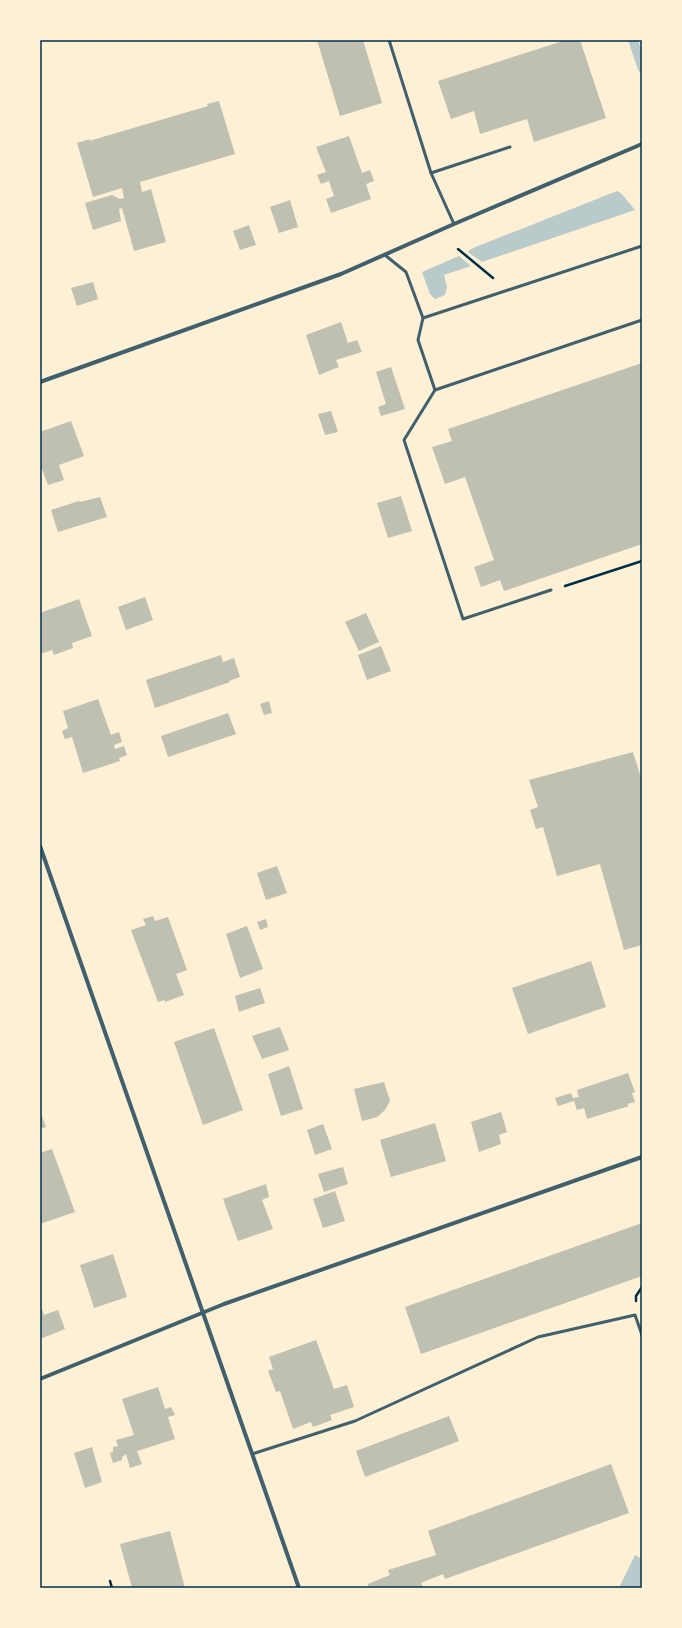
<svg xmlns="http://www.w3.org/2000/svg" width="682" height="1628" viewBox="0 0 682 1628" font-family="Karla,sans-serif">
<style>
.green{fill:#b9caca}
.building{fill:#bec0b2}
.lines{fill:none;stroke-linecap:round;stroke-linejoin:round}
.path{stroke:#003049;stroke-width:2.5}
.service{stroke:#3f606c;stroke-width:3}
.minor{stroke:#3f606c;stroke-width:4}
.neatline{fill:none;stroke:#003049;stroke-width:1.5}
</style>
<rect width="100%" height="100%" fill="#fdf0d5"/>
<g class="green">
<path d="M628,40H638L642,52V75L638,70Z"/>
<path d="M617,191L621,193L635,210L482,262L469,253L468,251L473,248Z"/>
<path d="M459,256L471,266L444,275L447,287L445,295L435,299L430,294L422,272Z"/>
<path d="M635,1555L642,1559V1588H619Z"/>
</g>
<g class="building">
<path d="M317,40H363L382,103L340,116Z"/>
<path d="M566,40H580L606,118L534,142L527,119L480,134L474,111L451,119L438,81Z"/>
<path d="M219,101L235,154L140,182L142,192L151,189L166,242L134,251L122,208L119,209L121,221L93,230L85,203L112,195L120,199L124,198L122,188L93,197L77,143L90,139L89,141L208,106L207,104Z"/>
<path d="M349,136L362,173L370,170L374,181L366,184L371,199L331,213L326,199L334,196L329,181L321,184L317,175L326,172L316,147Z"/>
<path d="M290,200L298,227L279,233L270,207Z"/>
<path d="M249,225L256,245L240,250L233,231Z"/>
<path d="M93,282L98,299L77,306L71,288Z"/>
<path d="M341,322L348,343L357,340L362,352L336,360L339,367L319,375L306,335Z"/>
<path d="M642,363V544L504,591L500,580L481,587L474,567L494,560L465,477L445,484L432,447L452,441L448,429Z"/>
<path d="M391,367L405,409L381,416L378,407L386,404L376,372Z"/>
<path d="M331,411L338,432L325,435L318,414Z"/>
<path d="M71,421L84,456L59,465L64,480L48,485L42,469L40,470V432Z"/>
<path d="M401,496L412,531L388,538L377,503Z"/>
<path d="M100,497L107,517L58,532L51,510L79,501L80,502Z"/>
<path d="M145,597L153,620L126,630L118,607Z"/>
<path d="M79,599L92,636L72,643L73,648L54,655L52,650L40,654V613Z"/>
<path d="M366,613L379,642L359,651L345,622Z"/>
<path d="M381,646L391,671L367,680L358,655Z"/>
<path d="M221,655L223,662L234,658L240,677L229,681L230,682L155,708L146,680Z"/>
<path d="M98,699L111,735L119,732L122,742L114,745L115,749L124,746L127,755L119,758L120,761L83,773L72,737L65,739L62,731L68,728L63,711Z"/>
<path d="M269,701L272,713L264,715L260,704Z"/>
<path d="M228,713L236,734L168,757L161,736Z"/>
<path d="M633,752L642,781V945L624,950L600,864L557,876L543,827L536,829L530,810L538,807L529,780Z"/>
<path d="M277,866L287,893L266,900L257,873Z"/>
<path d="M153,916L155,921L168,917L187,970L176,974L184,995L165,1002V1000L158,1002L131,930L146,925L143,919Z"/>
<path d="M266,919L268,927L260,930L257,922Z"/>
<path d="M247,926L263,969L240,978L226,934Z"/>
<path d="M591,961L606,1007L528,1034L512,988Z"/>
<path d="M260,988L265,1003L239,1012L235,996Z"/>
<path d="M280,1027L289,1050L262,1059L252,1036Z"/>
<path d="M214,1028L243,1110L203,1125L174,1042Z"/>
<path d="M289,1066L303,1109L281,1116L268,1074Z"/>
<path d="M628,1073L635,1092L632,1093L635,1102L627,1104L629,1106L587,1119L584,1108L577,1110L574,1101L558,1106L555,1098L571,1093L573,1098L579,1097L577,1090Z"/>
<path d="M384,1082L390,1101L385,1110L377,1117L362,1121L354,1089Z"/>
<path d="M40,1111L46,1127L40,1129Z"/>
<path d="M501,1112L507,1132L499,1135L501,1144L479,1152L471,1122Z"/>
<path d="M435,1123L446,1161L391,1177L380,1140Z"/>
<path d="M323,1124L332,1149L315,1155L307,1130Z"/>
<path d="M52,1149L75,1212L40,1224V1153Z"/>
<path d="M343,1167L348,1184L324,1192L318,1174Z"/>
<path d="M266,1184L269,1197L262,1200L273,1229L238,1241L223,1199Z"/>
<path d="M335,1191L345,1221L323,1228L313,1199Z"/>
<path d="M642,1223V1276L421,1354L405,1307Z"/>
<path d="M113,1254L127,1297L94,1308L80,1265Z"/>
<path d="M42,1309L44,1315L58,1310L65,1329L40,1339V1310Z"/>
<path d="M316,1340L334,1389L347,1385L354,1407L330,1415L332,1420L313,1427L311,1422L293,1429L280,1391L276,1392L268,1371L273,1369L269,1357Z"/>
<path d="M158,1387L165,1409L171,1407L175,1415L168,1417L175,1439L137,1451L142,1464L130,1468L126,1454L122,1457V1460L113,1463L110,1453L113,1452V1447L118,1446L116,1440L134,1435L122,1399Z"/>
<path d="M449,1416L459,1441L365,1477L356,1451Z"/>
<path d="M92,1447L102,1482L85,1488L74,1453Z"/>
<path d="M611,1464L629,1513L445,1579L443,1574L421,1583L423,1588H369L368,1584L390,1575L388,1570L436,1555L428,1531Z"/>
<path d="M170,1531L185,1588H132L120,1544Z"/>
</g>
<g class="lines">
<g class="path">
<path d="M458,249L493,278"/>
<path d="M565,586L642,561"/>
<path d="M636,1301V1296L642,1287"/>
<path d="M110,1581L112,1588"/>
</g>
<g class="service">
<path d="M389,40L431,173L454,224"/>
<path d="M431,173L510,147"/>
<path d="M385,255L406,272L423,318L642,246"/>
<path d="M423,318L418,340L435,390L642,320"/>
<path d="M435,390L404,440L463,619L551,590"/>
<path d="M252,1454L355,1421L538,1337L635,1315L642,1335"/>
</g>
<g class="minor">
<path d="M40,382L341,274L454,224L642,144"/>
<path d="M40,846L299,1588"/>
<path d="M40,1379L224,1304L642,1157"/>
</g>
</g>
<rect width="682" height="1628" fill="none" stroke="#fdf0d5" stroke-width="82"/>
<rect x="41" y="41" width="600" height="1546" class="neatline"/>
</svg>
